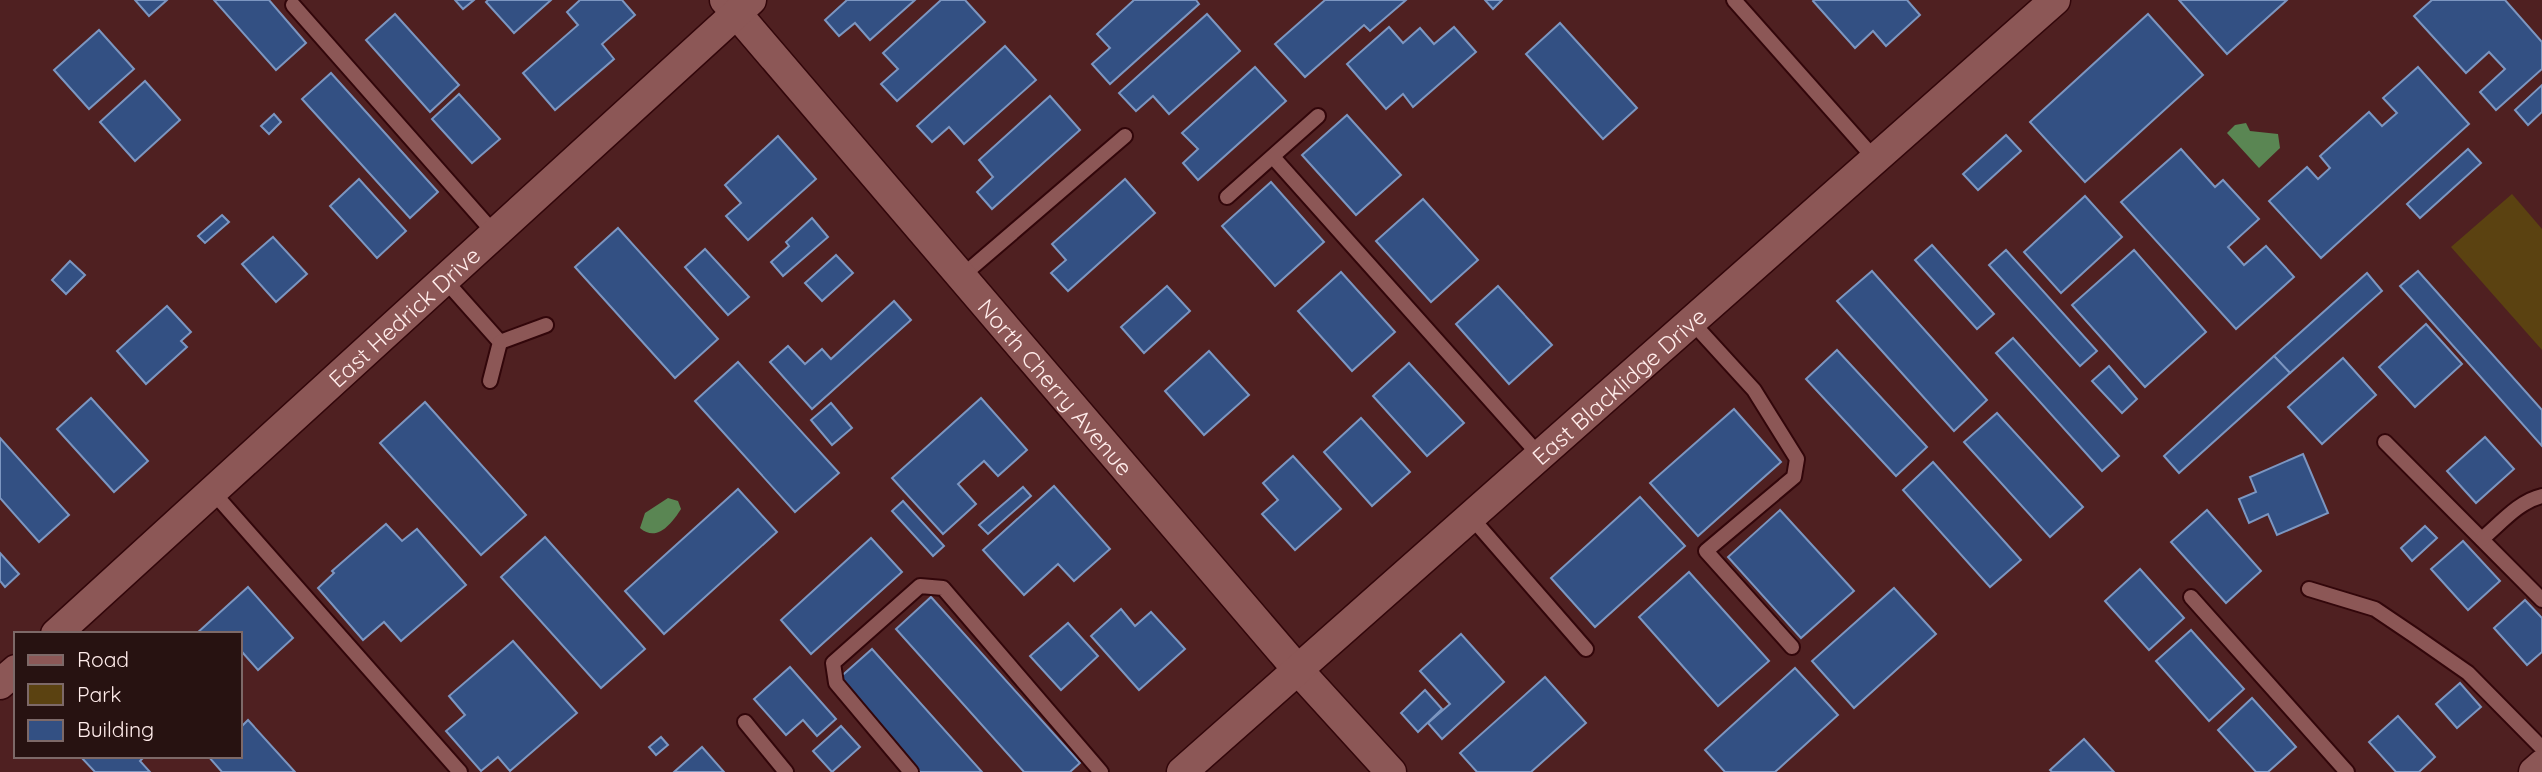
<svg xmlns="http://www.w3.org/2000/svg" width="2542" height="772" viewBox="0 0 2542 772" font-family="Quicksand,sans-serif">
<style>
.green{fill:#5b4211}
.water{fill:#5a8653}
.building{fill:#335083;stroke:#7c96c1;stroke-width:2}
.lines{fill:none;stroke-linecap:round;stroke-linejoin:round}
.lane-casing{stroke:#32060a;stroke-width:18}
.street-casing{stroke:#32060a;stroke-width:33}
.lane{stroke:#8c5756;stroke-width:14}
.street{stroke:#8c5756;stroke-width:30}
.labels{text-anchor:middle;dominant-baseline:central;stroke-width:5;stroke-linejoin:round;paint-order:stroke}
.street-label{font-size:23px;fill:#ffeceb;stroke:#271211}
</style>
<rect width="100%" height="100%" fill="#4f2021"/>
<path class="green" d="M2512,194L2542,229V350L2451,247Z"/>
<g class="water">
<path d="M2246,123L2250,131L2278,134L2280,148L2259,168L2227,133L2235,125Z"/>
<path d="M668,498L678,501L681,509C672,523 657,543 640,528L645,513Z"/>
</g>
<g class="building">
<path d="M135,0H167L149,16Z"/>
<path d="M214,0H269L306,43L276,70Z"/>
<path d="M455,0H474L463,9Z"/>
<path d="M488,0H551L514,33L486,2Z"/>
<path d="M580,0H622L635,15L602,44L614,59L555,110L523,73L578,25L567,12Z"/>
<path d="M847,0H915L870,40L855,23L839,36L825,20Z"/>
<path d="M941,0H965L985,22L897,101L881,84L898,69L883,53Z"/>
<path d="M1134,0H1196L1199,4L1110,84L1092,64L1110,48L1097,34Z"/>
<path d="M1325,0H1406L1370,31L1364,25L1305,77L1275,44Z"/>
<path d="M1485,0H1502L1493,9Z"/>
<path d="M1814,0H1907L1920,15L1886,46L1873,31L1855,48L1813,1Z"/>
<path d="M2179,0H2287L2227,54Z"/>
<path d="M2432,0H2505L2542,42V69L2496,110L2480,92L2505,69L2489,52L2466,73L2414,16Z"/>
<path d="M395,14L459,85L430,112L366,40Z"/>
<path d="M1207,14L1240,51L1169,114L1153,96L1136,111L1119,93Z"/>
<path d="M2148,14L2203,75L2085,182L2030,122Z"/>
<path d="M1560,23L1637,108L1603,139L1526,54Z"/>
<path d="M1389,27L1403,43L1420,28L1434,44L1454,27L1476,52L1413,107L1403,94L1386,109L1347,64Z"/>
<path d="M99,30L134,69L89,109L54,70Z"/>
<path d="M1005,46L1036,80L964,144L949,127L932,142L917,126Z"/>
<path d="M1255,67L1286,101L1198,180L1183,163L1198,149L1182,133Z"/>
<path d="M2418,67L2469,124L2321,258L2269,201L2307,167L2318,179L2330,168L2320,156L2369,112L2382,126L2397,113L2383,98Z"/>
<path d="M331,73L438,192L410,218L302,99Z"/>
<path d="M145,81L180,120L135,161L100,122Z"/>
<path d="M2542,85V112L2528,125L2515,110Z"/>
<path d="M459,94L500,139L472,163L432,119Z"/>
<path d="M1050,96L1080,130L992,209L977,192L993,177L979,160Z"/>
<path d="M274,114L281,122L269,134L261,126Z"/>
<path d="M1347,115L1401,175L1356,215L1302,155Z"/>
<path d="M2006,135L2021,151L1978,190L1963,174Z"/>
<path d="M778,136L816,179L748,240L726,216L741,203L725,185Z"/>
<path d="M2181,149L2215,187L2223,180L2259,219L2228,247L2244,265L2266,246L2294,277L2236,329L2121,202Z"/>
<path d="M2468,149L2481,163L2420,218L2407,204Z"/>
<path d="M359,179L406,231L377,258L330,206Z"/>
<path d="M1125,179L1155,213L1068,291L1051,273L1066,260L1052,244Z"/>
<path d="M1271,182L1324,242L1275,286L1222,226Z"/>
<path d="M2085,196L2122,237L2061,293L2024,252Z"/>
<path d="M1423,199L1478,260L1431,302L1376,241Z"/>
<path d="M222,215L229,222L205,243L198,236Z"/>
<path d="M812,218L828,237L783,276L771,262L789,246L786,242Z"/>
<path d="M618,228L718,339L675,378L575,267Z"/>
<path d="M273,237L307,274L276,302L242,264Z"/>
<path d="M1932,245L1994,314L1977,329L1915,260Z"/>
<path d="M705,249L749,297L728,315L685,267Z"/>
<path d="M2006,250L2097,351L2080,366L1989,265Z"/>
<path d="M2134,250L2206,332L2145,387L2072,305Z"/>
<path d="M836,255L853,273L822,301L805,283Z"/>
<path d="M70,261L85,275L66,294L52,280Z"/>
<path d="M1872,271L1987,400L1954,431L1837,301Z"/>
<path d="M2418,271L2542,410V446L2400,286Z"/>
<path d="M1341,272L1395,332L1352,371L1298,311Z"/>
<path d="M2367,273L2382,291L2290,373L2274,356Z"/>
<path d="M1167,286L1190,311L1144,353L1121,327Z"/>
<path d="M1498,286L1552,345L1509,384L1456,324Z"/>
<path d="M894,301L911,320L812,409L770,362L788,346L805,364L822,349L831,359Z"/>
<path d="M167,306L191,332L181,341L187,347L146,384L117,351Z"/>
<path d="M2426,324L2462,364L2415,407L2379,367Z"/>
<path d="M2013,338L2119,456L2102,471L1996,353Z"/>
<path d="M1837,350L1927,447L1896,476L1806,379Z"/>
<path d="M1209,351L1249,395L1204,435L1165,391Z"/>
<path d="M2274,356L2290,373L2179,473L2164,456Z"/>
<path d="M2343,358L2376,395L2322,444L2288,407Z"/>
<path d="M738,362L839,473L795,512L695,401Z"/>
<path d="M1409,363L1464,423L1427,456L1373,396Z"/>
<path d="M2109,366L2137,399L2122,413L2092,381Z"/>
<path d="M91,398L148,461L114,492L57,429Z"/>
<path d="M981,398L1027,450L998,476L984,461L958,484L976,504L943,534L892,478Z"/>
<path d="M425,402L526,515L481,555L380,443Z"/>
<path d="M831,403L852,428L832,445L811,420Z"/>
<path d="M1734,409L1781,462L1698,536L1650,483Z"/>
<path d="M1997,413L2083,507L2050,537L1964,442Z"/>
<path d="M1361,418L1410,472L1372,506L1324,452Z"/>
<path d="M2485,437L2514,469L2476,503L2447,471Z"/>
<path d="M0,438L69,515L39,542L0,498Z"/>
<path d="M2303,454L2328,513L2277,535L2268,514L2249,523L2239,499L2256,492L2250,477Z"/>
<path d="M1293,456L1341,509L1295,550L1262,514L1278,500L1263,483Z"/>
<path d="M1933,462L2021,560L1990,587L1903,490Z"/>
<path d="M1054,486L1110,549L1074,581L1058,564L1024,595L983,550Z"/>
<path d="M1023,487L1031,496L988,534L979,525Z"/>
<path d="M738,489L777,532L664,634L625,591Z"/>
<path d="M1640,497L1685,546L1595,627L1551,578Z"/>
<path d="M903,501L944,546L933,556L892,511Z"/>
<path d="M1780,510L1854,591L1801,638L1728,557Z"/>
<path d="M2207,510L2261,571L2226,603L2171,542Z"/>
<path d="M386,524L402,541L417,529L466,585L401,641L384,622L363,640L318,588L334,573L332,571Z"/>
<path d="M2425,526L2437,538L2412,561L2401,548Z"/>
<path d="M545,537L645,649L601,688L501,577Z"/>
<path d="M871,538L902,572L811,654L781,620Z"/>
<path d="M2463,541L2500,581L2468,610L2431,569Z"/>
<path d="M0,553L19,574L5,587L0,581Z"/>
<path d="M2140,569L2184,618L2149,650L2105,601Z"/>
<path d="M1689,572L1769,661L1718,706L1639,617Z"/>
<path d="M248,587L293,638L258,670L243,653L240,656V634H196Z"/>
<path d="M1894,588L1936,634L1854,708L1812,661Z"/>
<path d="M931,597L1080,763L1070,772H1024L896,629Z"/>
<path d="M2525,600L2542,618V652L2527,665L2494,628Z"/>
<path d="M1121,609L1135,626L1151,612L1185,649L1139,690L1091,636Z"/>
<path d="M1068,623L1098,656L1061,690L1030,656Z"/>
<path d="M2191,630L2244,689L2209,721L2156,661Z"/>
<path d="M1461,634L1504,682L1442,739L1428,723L1450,704L1420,671Z"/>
<path d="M513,641L577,713L510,771L498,757L481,771L446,731L465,715L449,696Z"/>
<path d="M872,649L982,772H920L837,680Z"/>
<path d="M790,667L836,719L817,736L803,720L786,735L754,699Z"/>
<path d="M1795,668L1838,715L1775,772H1725L1705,750Z"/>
<path d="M1545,677L1586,723L1531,772H1477L1460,753Z"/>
<path d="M2460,683L2481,707L2457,728L2436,704Z"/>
<path d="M1425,690L1442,709L1418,732L1401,713Z"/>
<path d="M2252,698L2296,747L2268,772H2256L2218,730Z"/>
<path d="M2398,716L2435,757L2419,772H2396L2369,742Z"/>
<path d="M248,720L295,772H222L208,756H240V728Z"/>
<path d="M841,726L860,747L832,772L813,751Z"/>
<path d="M661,737L668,745L656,755L649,747Z"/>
<path d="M2084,739L2114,772H2052L2050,770Z"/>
<path d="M702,747L724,772H674Z"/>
<path d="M80,756H145L140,761L150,772H95Z"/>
</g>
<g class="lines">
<defs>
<g id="lane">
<path d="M1734,0L1875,159"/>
<path d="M293,5L495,234"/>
<path d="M1273,157L1540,456"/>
<path d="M1227,197L1318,116"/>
<path d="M962,276L1125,136"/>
<path d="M444,279L500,342L490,381"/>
<path d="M1691,321L1754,390L1797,459L1794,477L1706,551L1792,647"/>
<path d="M500,342L546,325"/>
<path d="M2385,442L2542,600"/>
<path d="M212,491L460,772"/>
<path d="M1471,517L1586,649"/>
<path d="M2482,539C2500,524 2519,501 2542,496"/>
<path d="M2309,589L2375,609L2415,636L2468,673L2542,748"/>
<path d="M2191,597L2347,772"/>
<path d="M745,722L786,772"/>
<path d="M911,772L836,683L833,663L920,586L943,588L1101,772"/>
</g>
<g id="street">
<path id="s1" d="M725,0L1298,670L1391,772"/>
<path id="s2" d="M56,634L751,0"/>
<path d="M0,684L16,670"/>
<path id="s3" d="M1182,772L2055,0"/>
<path d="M2534,772L2542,765"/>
</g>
</defs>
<use href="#lane" class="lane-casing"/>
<use href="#street" class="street-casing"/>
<use href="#lane" class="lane"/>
<use href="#street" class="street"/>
</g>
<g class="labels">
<g class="street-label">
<text stroke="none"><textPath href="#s2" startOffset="471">East Hedrick Drive</textPath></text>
<text stroke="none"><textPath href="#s3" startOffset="583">East Blacklidge Drive</textPath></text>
<text stroke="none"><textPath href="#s1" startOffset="509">North Cherry Avenue</textPath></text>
</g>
</g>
<rect x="14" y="632" width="228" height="126" fill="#271211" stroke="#7d6968" stroke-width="2"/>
<rect x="28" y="655" width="35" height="10" fill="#8c5756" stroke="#7d6968" stroke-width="2"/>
<text x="77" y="667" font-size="21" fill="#ffeceb">Road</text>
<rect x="28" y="684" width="35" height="21" fill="#5b4211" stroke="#7d6968" stroke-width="2"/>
<text x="77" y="702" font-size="21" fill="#ffeceb">Park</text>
<rect x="28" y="720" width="35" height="21" fill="#335083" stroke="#7d6968" stroke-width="2"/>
<text x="77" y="737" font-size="21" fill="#ffeceb">Building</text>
</svg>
